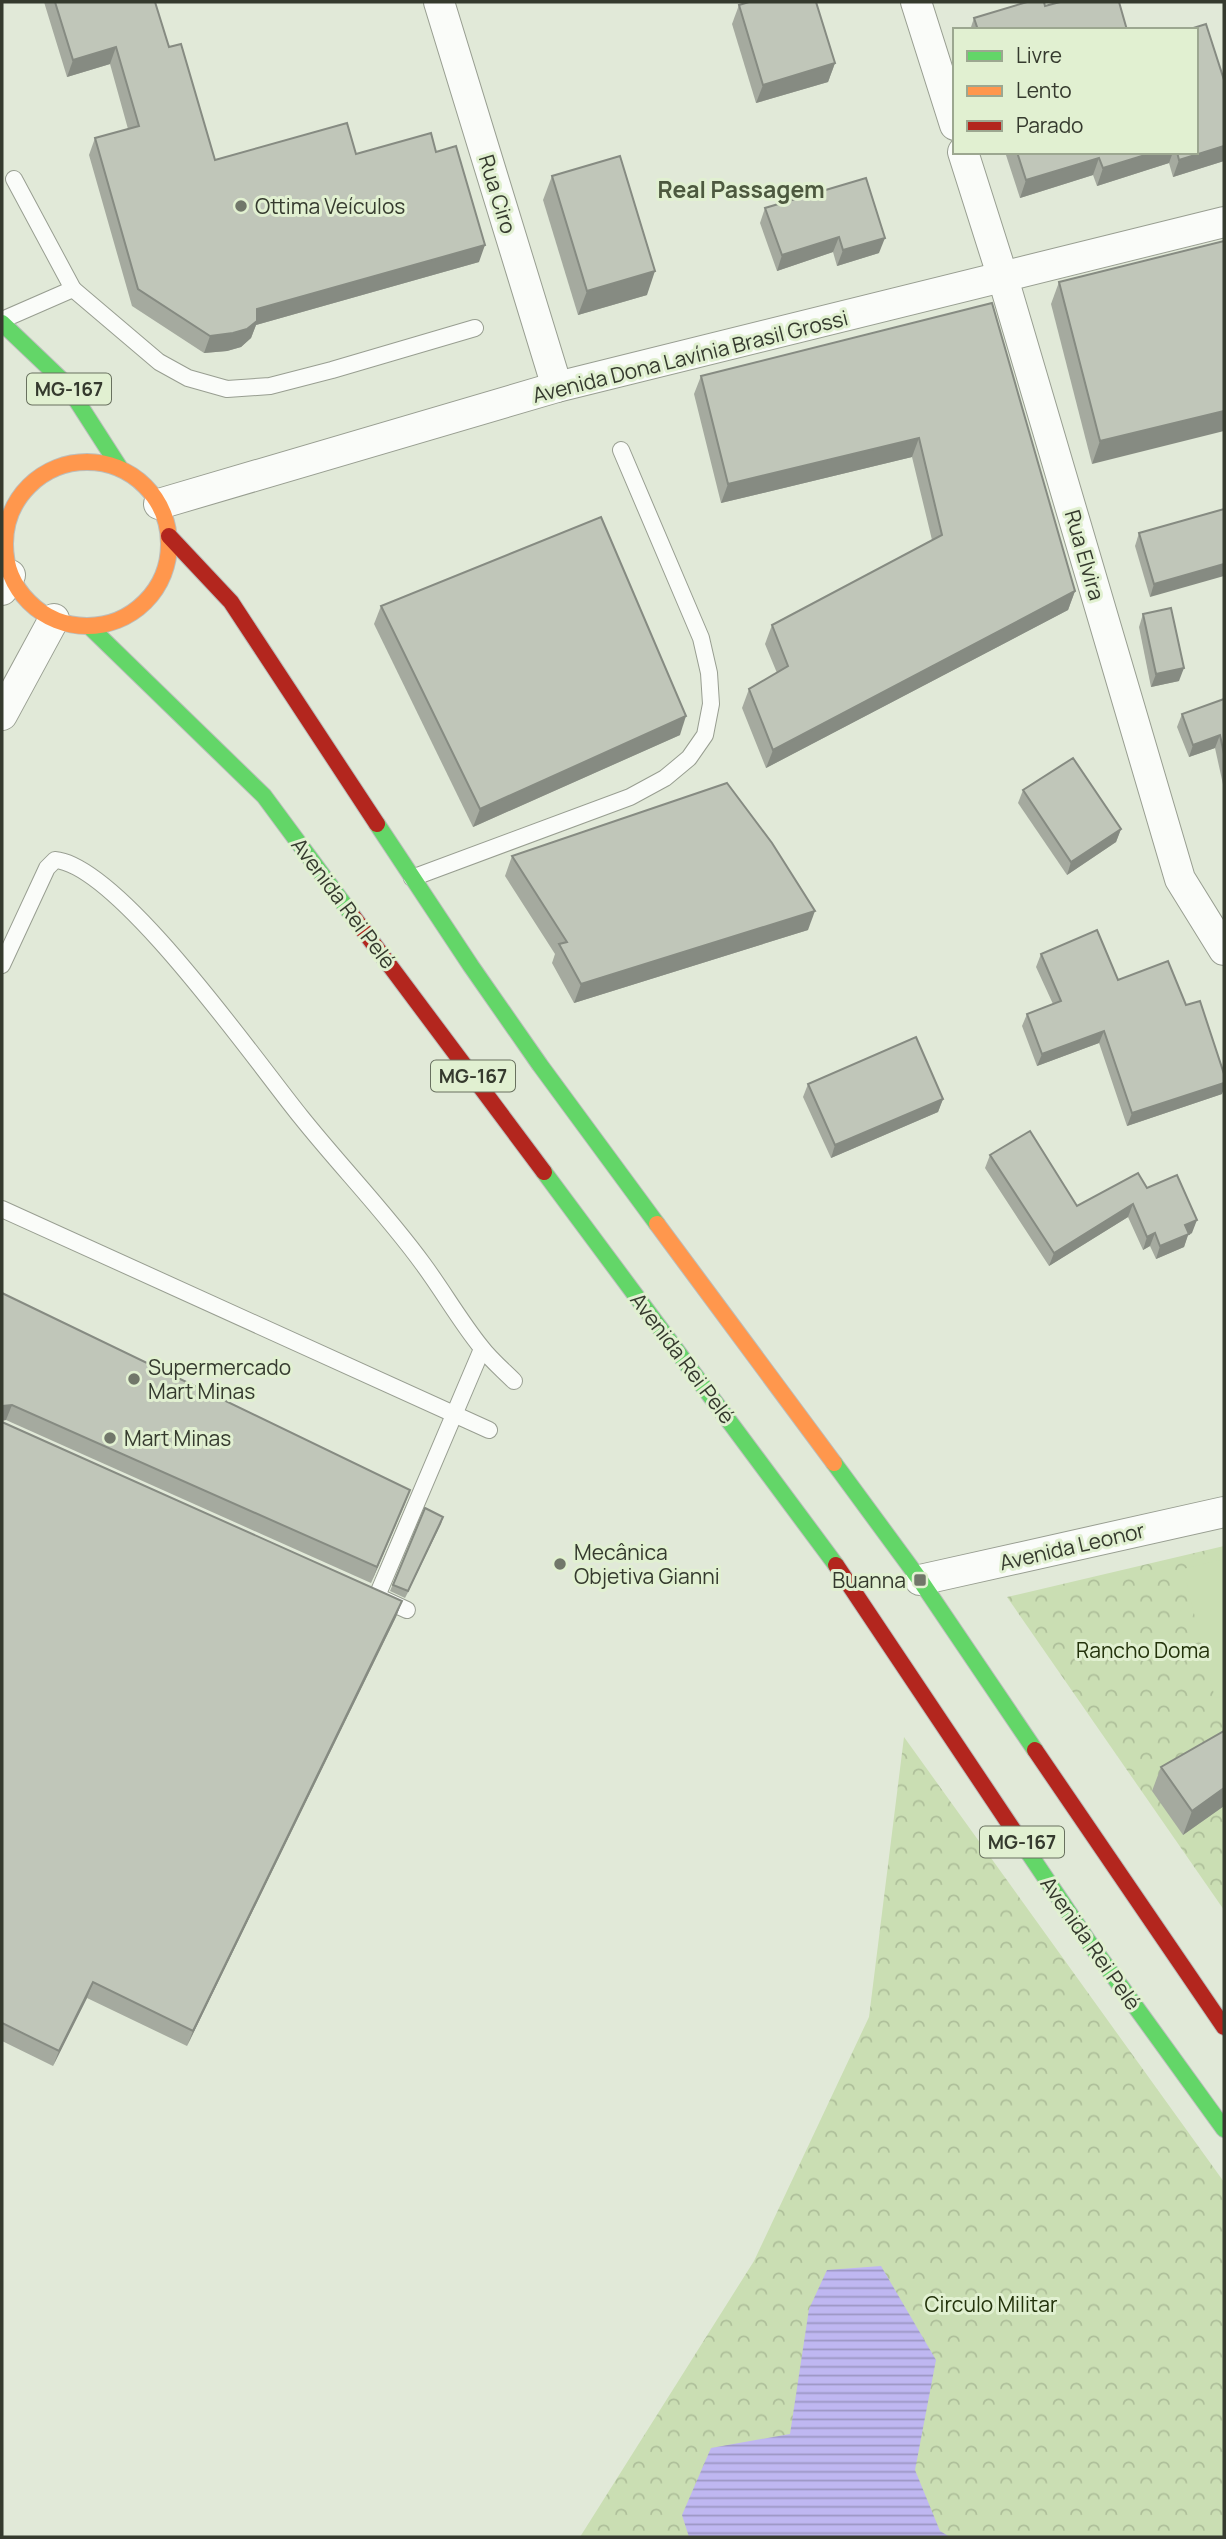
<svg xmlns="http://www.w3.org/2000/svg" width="1226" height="2539" viewBox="0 0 1226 2539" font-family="Manrope,sans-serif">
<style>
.park{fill:url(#park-crowns)}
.garden{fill:#cadeb3}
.water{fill:url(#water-rules)}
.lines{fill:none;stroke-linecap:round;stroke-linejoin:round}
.lane-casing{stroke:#989e91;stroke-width:18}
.street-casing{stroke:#989e91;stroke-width:32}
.fast-casing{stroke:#bbbebc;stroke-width:18}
.slow-casing{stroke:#bbbebc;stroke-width:18}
.jam-casing{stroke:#bbbebc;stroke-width:18}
.lane{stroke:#fafcf9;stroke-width:16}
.street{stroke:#fafcf9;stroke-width:30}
.fast{stroke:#63d668;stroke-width:16}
.slow{stroke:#ff974d;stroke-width:16}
.jam{stroke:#b3261e;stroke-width:16}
.wall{fill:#a5aa9f}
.shaded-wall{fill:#868b82}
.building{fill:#c0c6b9;stroke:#868b82;stroke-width:2}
.poi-dot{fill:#71776a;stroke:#e1f0d1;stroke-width:2.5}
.labels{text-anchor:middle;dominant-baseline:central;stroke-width:6;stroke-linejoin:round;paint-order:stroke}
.shield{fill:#e1f0d1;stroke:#69715f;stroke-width:2}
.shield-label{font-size:19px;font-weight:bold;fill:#353a2e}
.street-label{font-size:21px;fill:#353a2e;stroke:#e1f0d1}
.poi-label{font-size:21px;fill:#353a2e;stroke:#e1f0d1;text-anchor:start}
.park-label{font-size:21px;fill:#23320b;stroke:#e1f0d1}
.neighbourhood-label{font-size:23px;font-weight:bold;fill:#4d593f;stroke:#e1f0d1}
</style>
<defs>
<pattern id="park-crowns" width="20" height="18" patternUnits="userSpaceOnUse" patternTransform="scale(1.75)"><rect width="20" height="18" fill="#cadeb3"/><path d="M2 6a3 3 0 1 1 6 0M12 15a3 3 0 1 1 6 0" fill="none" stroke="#aebf9a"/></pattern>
<pattern id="water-rules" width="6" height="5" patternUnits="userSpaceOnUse" patternTransform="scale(1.75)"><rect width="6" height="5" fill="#bfb7f1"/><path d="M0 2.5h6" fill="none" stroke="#9c96c4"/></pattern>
</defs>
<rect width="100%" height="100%" fill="#e1e9d8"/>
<g class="park">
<path d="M1224,1546V1910L1007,1597Z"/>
<path d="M904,1737L1224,2182V2537H580L754,2261L869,2017Z"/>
</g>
<path class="garden" d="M1224,1559V1696L1215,1698L1183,1569Z"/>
<path class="water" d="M881,2266L936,2360L915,2470L940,2531L950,2537H689L682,2515L711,2448L790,2434L809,2309L827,2270Z"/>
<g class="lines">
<defs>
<g id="lane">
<path d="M73,289L159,362L188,378L227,389L270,386L332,370L475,328"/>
<path d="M2,320L73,289L14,179"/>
<path d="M412,878L630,797L665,778L689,758L705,735L711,704L709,673L701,638L621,450"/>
<path d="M2,965L47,868L55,860C119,865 257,1063 301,1117C341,1167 386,1213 423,1264C443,1291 460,1321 481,1347C490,1359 503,1370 514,1381"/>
<path d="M2,1209L489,1430"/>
<path d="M377,1596L482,1349"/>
<path d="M381,1598L407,1610"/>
</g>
<g id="street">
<path d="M439,2L557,387"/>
<path d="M916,2L955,125"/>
<path d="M963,152L1003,278L1180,879L1224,950"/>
<path d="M159,504L557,387L1224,222"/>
<path d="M2,590L10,575"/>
<path d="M2,715L54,619"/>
<path d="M920,1580L1224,1512"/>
</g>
<g id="fast">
<path d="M2,323L66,384L120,468"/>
<path d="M90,627L264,796L352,915"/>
<path d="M377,824L471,966L540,1065L657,1224"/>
<path d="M544,1172L836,1565"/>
<path d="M834,1463L920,1580L1035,1750"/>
<path d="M1022,1843L1088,1941L1224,2129"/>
</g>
<g id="slow">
<circle cx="87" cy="544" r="82"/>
<path d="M657,1224L834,1463"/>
</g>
<g id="jam">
<path d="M169,536L231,602L377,824"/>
<path d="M352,915L544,1172"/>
<path d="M836,1565L1022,1843"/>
<path d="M1035,1750L1224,2027"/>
</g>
</defs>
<use href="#lane" class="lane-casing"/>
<use href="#street" class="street-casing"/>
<use href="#fast" class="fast-casing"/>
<use href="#slow" class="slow-casing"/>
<use href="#jam" class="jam-casing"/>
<use href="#lane" class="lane"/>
<use href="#street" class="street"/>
<use href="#fast" class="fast"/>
<use href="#slow" class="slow"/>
<use href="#jam" class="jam"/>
</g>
<g class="wall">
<path d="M44,2H155L169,47L215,160L356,154L436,152L479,262L256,325L251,338L241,347L227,351L204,353L132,306L89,155L95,138L128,129L110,64L67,77Z"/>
<path d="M739,5L835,63L828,82L756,103L732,24Z"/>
<path d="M1045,6L1127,30H970L974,18Z"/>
<path d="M1206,24L1224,80V161L1173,177L1169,163L1097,186L1093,175L1020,198L1005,152H1196V30H1187Z"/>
<path d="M552,176L647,295L578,315L543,200Z"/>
<path d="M765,208L879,253L837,266L833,252L777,271L760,223Z"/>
<path d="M1224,241L1092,464L1051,304L1059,282Z"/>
<path d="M992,303L1075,591L1068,610L766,768L742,708L749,689L777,673L765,644L772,625L932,540L912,457L721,503L694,394L701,376Z"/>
<path d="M1224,509L1150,597L1135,546L1139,533Z"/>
<path d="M381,606L680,735L473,827L374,624Z"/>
<path d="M1143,614L1179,681L1151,687L1139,627Z"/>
<path d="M1224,699V789L1215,748L1189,757L1177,727L1182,714Z"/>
<path d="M1023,790L1121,829L1116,842L1067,875L1018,803Z"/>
<path d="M512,856L808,930L574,1003L552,963L555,954L505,876Z"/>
<path d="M1041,954L1118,980L1186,1005L1222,1094L1127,1126L1099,1043L1037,1066L1022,1026L1027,1014L1053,1004L1036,967Z"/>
<path d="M808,1084L943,1099L938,1112L831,1158L803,1097Z"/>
<path d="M990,1155L1077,1206L1147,1188L1192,1233L1188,1235L1184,1247L1156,1259L1150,1246L1143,1250L1128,1217L1049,1266L985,1168Z"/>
<path d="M2,1293L410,1490L371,1583L6,1420Z"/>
<path d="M2,1422L402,1601L396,1617L187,2046L87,1998L53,2066L2,2041Z"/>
<path d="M425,1508L443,1517L405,1598L390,1591Z"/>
<path d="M1224,1731V1806L1183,1835L1152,1791L1161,1767Z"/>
</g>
<g class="shaded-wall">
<path d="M116,47L110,64L67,77L73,60Z"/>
<path d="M835,63L828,82L756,103L763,85Z"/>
<path d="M1224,146V161L1173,177L1179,160Z"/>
<path d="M1155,152H1173L1169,163L1097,186L1103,168Z"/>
<path d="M1099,158L1093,175L1020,198L1026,180Z"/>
<path d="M839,237L833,252L777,271L782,255Z"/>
<path d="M885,238L879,253L837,266L843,250Z"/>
<path d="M485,245L479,262L256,325L251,338L241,347L227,351L204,353L210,336L257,309Z"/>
<path d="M655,271L647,295L578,315L587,291Z"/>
<path d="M1224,411V431L1092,464L1100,441Z"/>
<path d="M919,438L912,457L721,503L728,484Z"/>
<path d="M1224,564V576L1150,597L1154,584Z"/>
<path d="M1075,591L1068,610L766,768L773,750Z"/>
<path d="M1184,668L1179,681L1151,687L1156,674Z"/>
<path d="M686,716L680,735L473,827L480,809Z"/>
<path d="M1220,735L1215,748L1189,757L1193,745Z"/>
<path d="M1121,829L1116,842L1067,875L1071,862Z"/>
<path d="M815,911L808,930L574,1003L581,984Z"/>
<path d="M1104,1031L1099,1043L1037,1066L1042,1054Z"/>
<path d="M1224,1083V1089L1222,1094L1127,1126L1132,1113Z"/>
<path d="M943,1099L938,1112L831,1158L835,1145Z"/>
<path d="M1133,1204L1128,1217L1049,1266L1054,1253Z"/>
<path d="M1197,1220L1192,1233L1188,1235L1184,1247L1156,1259L1160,1246L1185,1225Z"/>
<path d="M1155,1233L1150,1246L1143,1250L1147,1237Z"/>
<path d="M12,1405L6,1420L2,1421V1406Z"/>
<path d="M410,1490L404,1506L371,1583L377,1567Z"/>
<path d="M443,1517L441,1524L405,1598L408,1591Z"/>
<path d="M402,1601L396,1617L187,2046L193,2031Z"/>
<path d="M1224,1788V1806L1183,1835L1192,1811Z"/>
<path d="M93,1982L87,1998L53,2066L59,2051Z"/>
</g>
<g class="building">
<path d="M55,2H155L169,47L181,44L215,160L347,123L356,154L431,133L436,152L456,146L485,245L257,309V321L247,329L233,333L210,336L138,289L95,138L139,126L116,47L73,60Z"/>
<path d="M749,2H816L835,63L763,85L739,5Z"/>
<path d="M1027,2H1044L1045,6L1060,2H1119L1127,30H978L974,18Z"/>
<path d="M1206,24L1224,80V146L1179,160L1177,152H1196V30H1187Z"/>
<path d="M1017,152H1155L1103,168L1099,158L1026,180Z"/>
<path d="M620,156L655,271L587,291L552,176Z"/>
<path d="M866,178L885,238L843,250L839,237L782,255L765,208Z"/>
<path d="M1224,241V411L1100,441L1059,282Z"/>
<path d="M992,303L1075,591L773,750L749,689L788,666L772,625L942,535L919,438L728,484L701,376Z"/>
<path d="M1224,509V564L1154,584L1139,533Z"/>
<path d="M601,517L686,716L480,809L381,606Z"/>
<path d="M1171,608L1184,668L1156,674L1143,614Z"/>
<path d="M1224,699V754L1220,735L1193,745L1182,714Z"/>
<path d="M1073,758L1121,829L1071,862L1023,790Z"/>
<path d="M727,783L772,843L815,911L581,984L559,944L567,942L512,856Z"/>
<path d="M1097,930L1118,980L1168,961L1186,1005L1200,1001L1224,1074V1083L1132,1113L1104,1031L1042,1054L1027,1014L1061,1001L1041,954Z"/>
<path d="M916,1037L943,1099L835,1145L808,1084Z"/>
<path d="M1030,1131L1077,1206L1138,1173L1147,1188L1177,1175L1197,1220L1185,1225L1189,1234L1160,1246L1155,1233L1147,1237L1133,1204L1054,1253L990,1155Z"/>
<path d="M2,1293L410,1490L377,1567L12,1405L2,1406Z"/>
<path d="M2,1422L402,1601L193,2031L93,1982L59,2051L2,2023Z"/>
<path d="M425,1508L443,1517L408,1591L393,1585Z"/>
<path d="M1224,1731V1788L1192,1811L1161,1767Z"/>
</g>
<g class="poi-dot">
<circle cx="241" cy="206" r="7"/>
<circle cx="134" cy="1379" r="7"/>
<circle cx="110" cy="1438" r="7"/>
<circle cx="560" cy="1564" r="7"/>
<rect x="913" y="1573" width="14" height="14" rx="3.5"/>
</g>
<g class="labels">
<g class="shield">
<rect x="27" y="373.5" width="84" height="31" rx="5"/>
<rect x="431" y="1060.5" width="84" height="31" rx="5"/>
<rect x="980" y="1826.5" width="84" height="31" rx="5"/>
</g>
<g class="shield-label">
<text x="69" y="389">MG-167</text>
<text x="473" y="1076">MG-167</text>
<text x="1022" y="1842">MG-167</text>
</g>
<g class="street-label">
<text transform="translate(498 194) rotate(73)">Rua Ciro</text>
<text transform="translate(690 356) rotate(-14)">Avenida Dona Lavínia Brasil Grossi</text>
<text transform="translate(1085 555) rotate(74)">Rua Elvira</text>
<text transform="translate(344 903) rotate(53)">Avenida Rei Pelé</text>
<text transform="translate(683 1358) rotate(53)">Avenida Rei Pelé</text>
<text transform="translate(1072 1546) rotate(-13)">Avenida Leonor</text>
<text transform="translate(1091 1943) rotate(55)">Avenida Rei Pelé</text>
</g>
<g class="poi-label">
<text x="255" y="206">Ottima Veículos</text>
<text x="148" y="1367">Supermercado<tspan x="148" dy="24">Mart Minas</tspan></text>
<text x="124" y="1438">Mart Minas</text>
<text x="574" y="1552">Mecânica<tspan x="574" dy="24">Objetiva Gianni</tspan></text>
<text x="906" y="1580" text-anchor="end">Buanna</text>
</g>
<g class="park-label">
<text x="1143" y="1650">Rancho Doma</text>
<text x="991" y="2304">Circulo Militar</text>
</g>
<g class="neighbourhood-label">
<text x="741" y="189">Real Passagem</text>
</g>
</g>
<rect width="1226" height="2539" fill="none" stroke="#353a2e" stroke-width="7"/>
<rect x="953" y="28" width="245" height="126" fill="#e1f0d1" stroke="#9ca790" stroke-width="2"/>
<rect x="967" y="51" width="35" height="10" fill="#63d668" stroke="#9ca790" stroke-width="2"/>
<text x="1016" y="63" font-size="21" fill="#353a2e">Livre</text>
<rect x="967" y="86" width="35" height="10" fill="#ff974d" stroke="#9ca790" stroke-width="2"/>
<text x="1016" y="98" font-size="21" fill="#353a2e">Lento</text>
<rect x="967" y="121" width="35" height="10" fill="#b3261e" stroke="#9ca790" stroke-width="2"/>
<text x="1016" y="133" font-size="21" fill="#353a2e">Parado</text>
</svg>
